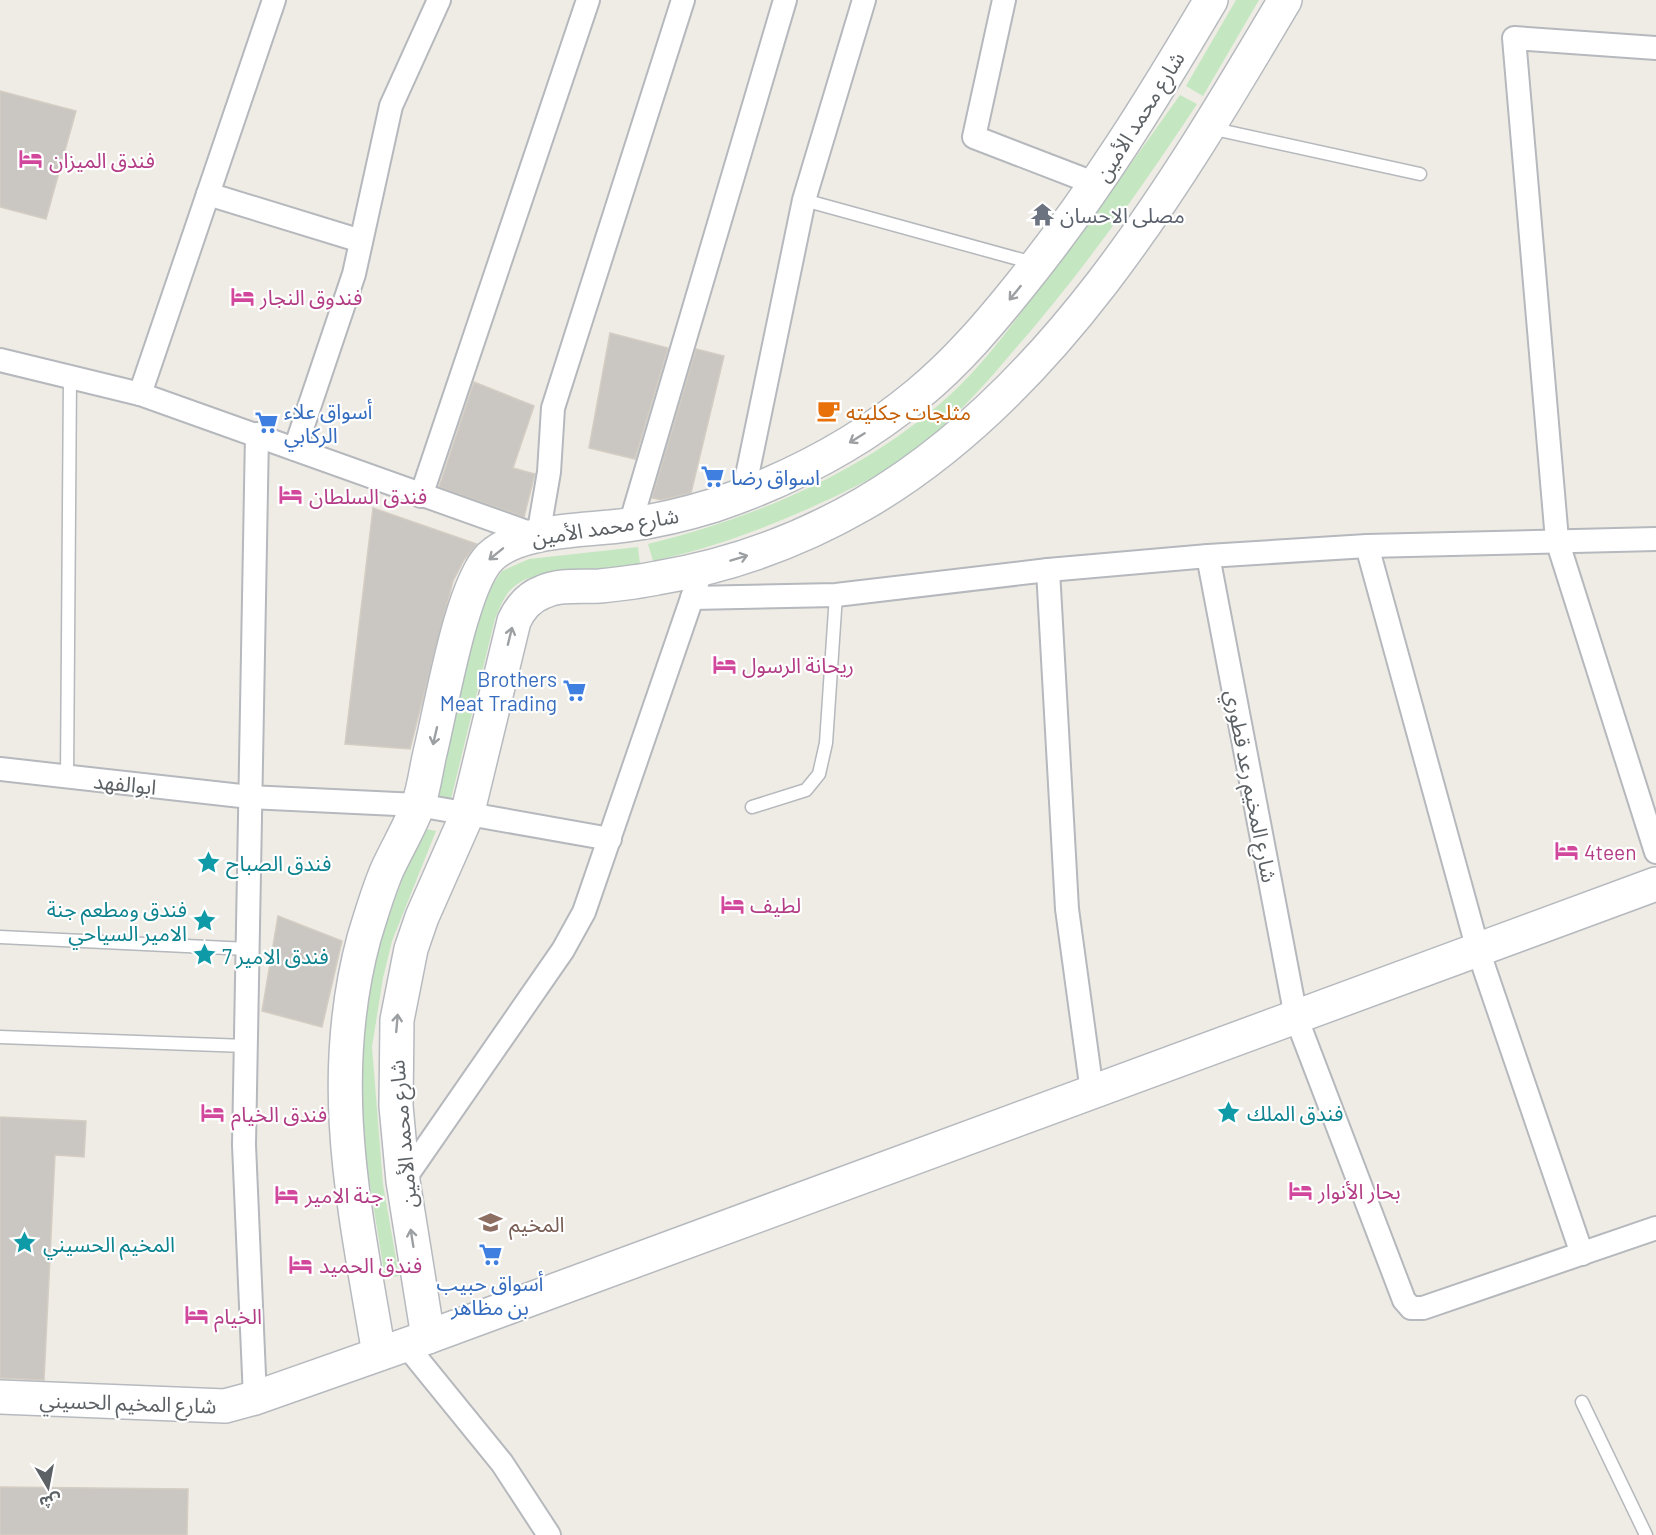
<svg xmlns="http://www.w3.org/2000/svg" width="1656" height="1535" viewBox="0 0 1656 1535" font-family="Barlow,'Noto Sans Arabic',sans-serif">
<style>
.green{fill:#c4e7c1}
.building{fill:#cac7c2;stroke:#d4cdc3;stroke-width:1.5}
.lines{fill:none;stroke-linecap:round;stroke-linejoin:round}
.lane-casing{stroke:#b5b8bc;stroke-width:15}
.street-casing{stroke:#b5b8bc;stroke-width:26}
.secondary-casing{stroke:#b6babf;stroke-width:36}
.lane{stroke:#fff;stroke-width:12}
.street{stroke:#fff;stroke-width:22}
.secondary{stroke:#fff;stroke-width:33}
.oneway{stroke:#9da0a3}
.labels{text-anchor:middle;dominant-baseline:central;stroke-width:4.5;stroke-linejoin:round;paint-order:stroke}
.street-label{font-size:21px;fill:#5c6165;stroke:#fff}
.hotel-label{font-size:21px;fill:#b23c85;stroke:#fff;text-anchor:start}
.worship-label{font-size:21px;fill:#5b616d;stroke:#fff;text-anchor:start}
.shop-label{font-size:21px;fill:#366cbe;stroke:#fff;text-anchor:start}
.food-label{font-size:21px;fill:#c56008;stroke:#fff;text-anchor:start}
.culture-label{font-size:21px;fill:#0d838f;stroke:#fff;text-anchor:start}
.education-label{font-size:21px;fill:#785e54;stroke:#fff;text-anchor:start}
</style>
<rect width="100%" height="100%" fill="#efece5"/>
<g class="green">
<path d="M1236,0H1259L1203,96L1186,86Z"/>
<path d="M1180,95L1197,104C1141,189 1083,271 1016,348C983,387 948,426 907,457C885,473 860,484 836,496C777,524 717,547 653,561L648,544C758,517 866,471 951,394C987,361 1017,318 1046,279C1092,218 1136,157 1180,95Z"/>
<path d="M638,547L640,564L529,578C508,586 503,599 495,619L451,799L435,795L478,623L491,587L502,571L529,559Z"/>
<path d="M421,828L436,831L392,941L383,978L372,1047L383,1184L399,1276L385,1278L365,1154L357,1048L368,974Z"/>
</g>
<g class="building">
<path d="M0,91L76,111L46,219L0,207Z"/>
<path d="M610,333L668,348L635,459L589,448Z"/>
<path d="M696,349L724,356L691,493L661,500L652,498Z"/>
<path d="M474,382L534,406L513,468L535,474L524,517L439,487Z"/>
<path d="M373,508L477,544L464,560L453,581L410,749L345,744Z"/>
<path d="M278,916L342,941L322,1027L262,1011Z"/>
<path d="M0,1117L86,1121L84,1157L55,1155L44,1380L0,1378Z"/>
<path d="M0,1487L188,1489L187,1535H0Z"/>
</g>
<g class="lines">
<defs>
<g id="lane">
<path d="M1210,128L1420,174"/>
<path d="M804,200L1033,263"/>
<path d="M67,776L70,376"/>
<path d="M752,807L806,790L819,774L826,743L836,595"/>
<path d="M0,937L248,949"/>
<path d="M0,1037L246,1046"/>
<path d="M1582,1402L1646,1535"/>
</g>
<g id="street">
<path d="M1004,0L974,137L1096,184"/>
<path d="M1656,48L1514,38L1557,540L1656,852"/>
<path d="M208,194L361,241"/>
<path d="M0,360L140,394L538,536L549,472L553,408L683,0"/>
<path d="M140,394L274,0"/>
<path d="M295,449L354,274L391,106L439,0"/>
<path d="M743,495L804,200L864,0"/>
<path d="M421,496L588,0"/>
<path d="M630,525L785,0"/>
<path d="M1367,546L1478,950L1582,1254"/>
<path d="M1208,556L1296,1017L1404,1300L1411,1308H1423L1656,1228"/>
<path d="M702,569L692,598L836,595L1048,570L1208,556L1367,546L1656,539"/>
<path d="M1048,570L1067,909L1092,1092"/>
<path d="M0,769L250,797L418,805L610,839"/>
<path d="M403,1181L563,950L584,912L692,598"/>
<path d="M406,1345L502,1463L549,1535"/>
<path d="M255,1398L244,1145L257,434"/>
</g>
<g id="secondary">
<path d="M428,1337L403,1181L396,1106L397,1020L411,949L422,917L467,815L514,621C520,608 529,597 543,592C560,584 581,587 600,586C619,584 638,582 657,578C729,566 799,541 863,504C1053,394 1176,184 1285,0"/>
<path d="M379,1354C355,1210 325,1083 364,938C371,915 378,891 387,870C397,848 410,827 418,805C424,789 426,770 430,753C441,709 461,586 490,557C520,528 587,531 627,525C657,521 686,514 715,505C788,480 858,444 918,394C957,362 990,323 1022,283C1094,194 1153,98 1211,0"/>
<path d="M0,1397L225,1406L255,1398L428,1337L1656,884"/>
</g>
</defs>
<use href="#lane" class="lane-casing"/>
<use href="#street" class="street-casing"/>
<use href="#secondary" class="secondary-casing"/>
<use href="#lane" class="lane"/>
<use href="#street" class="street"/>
<use href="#secondary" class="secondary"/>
</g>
<defs><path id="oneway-shaft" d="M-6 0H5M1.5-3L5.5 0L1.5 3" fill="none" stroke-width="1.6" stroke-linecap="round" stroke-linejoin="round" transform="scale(1.5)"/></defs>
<g class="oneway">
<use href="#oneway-shaft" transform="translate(1015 293) rotate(129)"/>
<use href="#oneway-shaft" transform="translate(857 438) rotate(148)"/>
<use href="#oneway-shaft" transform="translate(496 554) rotate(141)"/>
<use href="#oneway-shaft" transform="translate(739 558) rotate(-17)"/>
<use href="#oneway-shaft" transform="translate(510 636) rotate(-76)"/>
<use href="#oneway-shaft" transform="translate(435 736) rotate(103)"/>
<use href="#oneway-shaft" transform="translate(397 1023) rotate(-85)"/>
<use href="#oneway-shaft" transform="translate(412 1238) rotate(-99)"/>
</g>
<defs>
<symbol id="hotel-bare" viewBox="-9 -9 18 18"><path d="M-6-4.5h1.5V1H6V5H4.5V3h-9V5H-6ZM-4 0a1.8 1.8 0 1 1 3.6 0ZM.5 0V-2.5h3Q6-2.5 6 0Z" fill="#d1479c" stroke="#fff" stroke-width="2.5" paint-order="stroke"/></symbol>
<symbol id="temple-bare" viewBox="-9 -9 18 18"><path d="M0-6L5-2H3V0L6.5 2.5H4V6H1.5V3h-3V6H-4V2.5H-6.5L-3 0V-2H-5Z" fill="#6b7280" stroke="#fff" stroke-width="2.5" paint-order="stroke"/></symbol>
<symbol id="cafe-bare" viewBox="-9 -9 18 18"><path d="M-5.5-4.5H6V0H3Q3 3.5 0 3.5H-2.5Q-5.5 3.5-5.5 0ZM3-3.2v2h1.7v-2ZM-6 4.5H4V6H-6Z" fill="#e8710a" stroke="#fff" stroke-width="2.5" paint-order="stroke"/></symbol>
<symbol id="supermarket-bare" viewBox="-9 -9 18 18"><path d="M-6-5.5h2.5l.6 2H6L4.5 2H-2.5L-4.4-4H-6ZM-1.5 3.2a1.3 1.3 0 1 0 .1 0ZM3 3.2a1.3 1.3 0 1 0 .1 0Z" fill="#3f7fe0" stroke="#fff" stroke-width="2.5" paint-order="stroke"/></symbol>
<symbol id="sight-bare" viewBox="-9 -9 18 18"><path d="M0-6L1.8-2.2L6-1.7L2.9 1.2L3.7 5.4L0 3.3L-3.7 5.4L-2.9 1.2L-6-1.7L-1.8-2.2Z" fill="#0f9aa8" stroke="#fff" stroke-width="2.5" paint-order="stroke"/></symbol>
<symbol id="school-bare" viewBox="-9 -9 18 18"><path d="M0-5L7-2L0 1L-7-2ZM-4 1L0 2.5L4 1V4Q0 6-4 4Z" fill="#8d6e63" stroke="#fff" stroke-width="2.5" paint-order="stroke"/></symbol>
</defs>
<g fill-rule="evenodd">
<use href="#hotel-bare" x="14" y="142" width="33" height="33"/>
<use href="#temple-bare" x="1026" y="198" width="33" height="33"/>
<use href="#hotel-bare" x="226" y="280" width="33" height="33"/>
<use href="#cafe-bare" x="812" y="394" width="33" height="33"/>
<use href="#supermarket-bare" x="250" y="406" width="33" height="33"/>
<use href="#supermarket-bare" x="696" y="460" width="33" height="33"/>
<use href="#hotel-bare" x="274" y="478" width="33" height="33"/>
<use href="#hotel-bare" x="708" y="648" width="33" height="33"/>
<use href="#supermarket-bare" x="558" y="674" width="33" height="33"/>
<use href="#hotel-bare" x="1550" y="834" width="33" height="33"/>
<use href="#sight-bare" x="192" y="846" width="33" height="33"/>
<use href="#hotel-bare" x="716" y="888" width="33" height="33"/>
<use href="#sight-bare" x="188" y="904" width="33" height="33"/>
<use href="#sight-bare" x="188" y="938" width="33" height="33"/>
<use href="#sight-bare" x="1212" y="1096" width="33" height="33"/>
<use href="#hotel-bare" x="196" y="1096" width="33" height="33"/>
<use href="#hotel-bare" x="1284" y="1174" width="33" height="33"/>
<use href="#hotel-bare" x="270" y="1178" width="33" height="33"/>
<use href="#school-bare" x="474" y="1206" width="33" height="33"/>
<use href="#sight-bare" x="8" y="1226" width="33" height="33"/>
<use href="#supermarket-bare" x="474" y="1238" width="33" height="33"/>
<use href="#hotel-bare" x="284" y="1248" width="33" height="33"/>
<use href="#hotel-bare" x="180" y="1298" width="33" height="33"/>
</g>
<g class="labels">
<g class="street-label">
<text transform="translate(1139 116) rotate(-58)">شارع محمد الأمين</text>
<text transform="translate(605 526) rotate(-9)">شارع محمد الأمين</text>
<text transform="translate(125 783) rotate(6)">ابوالفهد</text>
<text transform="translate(1252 786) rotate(79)">شارع المخيم رعد قطوري</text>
<text transform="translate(402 1134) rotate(-95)">شارع محمد الأمين</text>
<text transform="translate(128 1402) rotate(2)">شارع المخيم الحسيني</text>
</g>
<g class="hotel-label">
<text x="49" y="159">فندق الميزان</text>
<text x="260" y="296">فندوق النجار</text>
<text x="309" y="495">فندق السلطان</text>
<text x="742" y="664">ريحانة الرسول</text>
<text x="1584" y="851">4teen</text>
<text x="750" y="904">لطيف</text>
<text x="231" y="1113">فندق الخيام</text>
<text x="1318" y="1190">بحار الأنوار</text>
<text x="305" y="1194">جنة الامير</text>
<text x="319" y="1264">فندق الحميد</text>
<text x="214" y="1315">الخيام</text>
</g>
<g class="worship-label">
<text x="1060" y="214">مصلى الاحسان</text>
</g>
<g class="shop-label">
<text x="284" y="410">أسواق علاء<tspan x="284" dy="24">الركابي</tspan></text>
<text x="731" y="476">اسواق رضا</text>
<text x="557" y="678" text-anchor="end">Brothers<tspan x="557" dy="24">Meat Trading</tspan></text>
<text x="490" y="1282" text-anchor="middle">أسواق حبيب<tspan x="490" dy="24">بن مظاهر</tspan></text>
</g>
<g class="food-label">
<text x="846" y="411">مثلجات جكليته</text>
</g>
<g class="culture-label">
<text x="226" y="862">فندق الصباح</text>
<text x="187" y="908" text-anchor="end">فندق ومطعم جنة<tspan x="187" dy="24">الامير السياحي</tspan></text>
<text x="222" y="955">فندق الامير 7</text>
<text x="1247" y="1112">فندق الملك</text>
<text x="43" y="1243">المخيم الحسيني</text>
</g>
<g class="education-label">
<text x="509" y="1223">المخيم</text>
</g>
</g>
<g transform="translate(48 1487) rotate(170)" stroke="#ffffff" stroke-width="4.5" paint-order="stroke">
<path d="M0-4.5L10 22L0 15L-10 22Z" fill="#5c6165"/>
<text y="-9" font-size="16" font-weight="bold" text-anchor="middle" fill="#5c6165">ش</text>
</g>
</svg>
